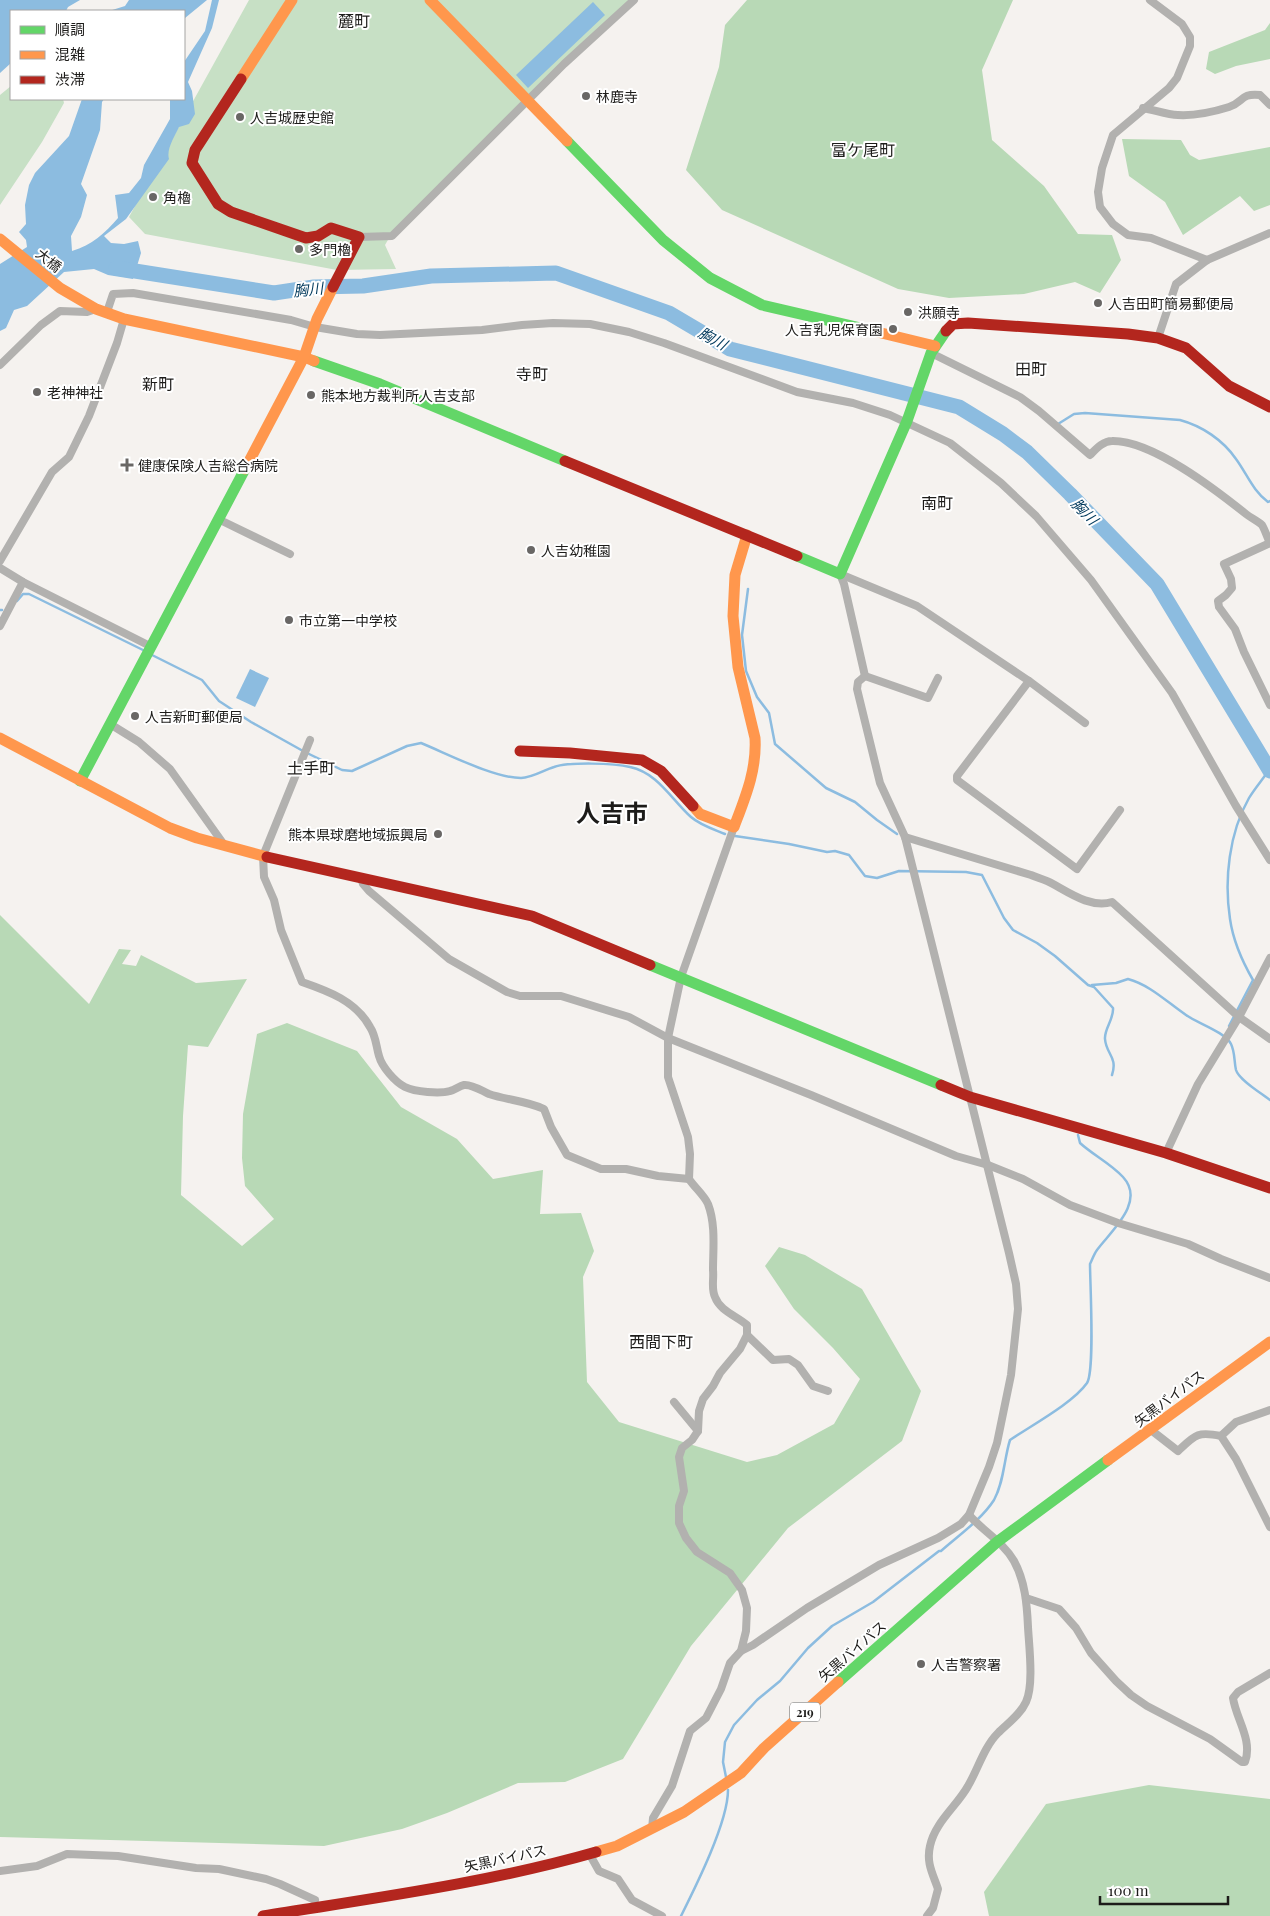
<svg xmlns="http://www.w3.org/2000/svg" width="1270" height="1916" viewBox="0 0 1270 1916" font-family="'Playfair Display','Noto Sans JP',serif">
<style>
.green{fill:#c7e0c5}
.forest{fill:#b8d9b6}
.water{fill:#8cbce0}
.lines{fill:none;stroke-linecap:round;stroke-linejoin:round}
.stream{stroke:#8cbce0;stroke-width:2.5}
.river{stroke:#8cbce0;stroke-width:15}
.street{stroke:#b2b1af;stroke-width:8}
.fast{stroke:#63d668;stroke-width:11}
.slow{stroke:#ff974d;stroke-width:11}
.jam{stroke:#b3261e;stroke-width:11}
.poi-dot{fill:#696765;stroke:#fff;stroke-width:2}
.labels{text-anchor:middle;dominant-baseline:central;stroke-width:4;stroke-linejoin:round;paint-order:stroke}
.shield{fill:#fff;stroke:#61605f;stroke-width:1}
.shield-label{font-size:12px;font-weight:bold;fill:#1d1c1a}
.poi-label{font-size:14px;fill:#1d1c1a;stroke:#fff;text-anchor:start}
.street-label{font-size:14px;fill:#1d1c1a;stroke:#fff}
.water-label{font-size:15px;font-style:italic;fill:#00395c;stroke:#fff}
.quarter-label{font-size:16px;fill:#1d1c1a;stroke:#fff}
.town-label{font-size:24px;font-weight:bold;fill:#1d1c1a;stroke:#fff}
</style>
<rect width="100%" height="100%" fill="#f5f2ef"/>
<g class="green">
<path d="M249,0H633L392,233L385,245L396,269L337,270L145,234L129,217Z"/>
<path d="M11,86V99H63L64,103L42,142L0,205V95Z"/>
</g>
<g class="forest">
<path d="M747,0H1013L982,70L992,140L1044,186L1078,234L1112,235L1121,260L1100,293L1075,282L1024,294L949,298L898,289L722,210L686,170L719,67L725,25Z"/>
<path d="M1270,23V59L1236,66L1215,74L1206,69L1209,52L1265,30Z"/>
<path d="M1122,139L1181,140L1190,155L1199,160L1270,147V205L1254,211L1240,196L1183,235L1165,202L1129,176Z"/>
<path d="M0,915L89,1004L119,949L131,950L122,964L136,966L141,955L196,983L247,979L208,1047L188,1045L183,1116L181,1195L242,1246L274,1219L245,1186L242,1158L243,1114L257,1034L287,1023L357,1051L401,1107L457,1139L493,1179L543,1170L540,1214L581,1213L594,1251L583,1277L587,1382L619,1422L747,1462L777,1455L834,1424L860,1379L833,1348L794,1309L765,1266L779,1247L805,1255L862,1289L921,1391L902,1441L788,1528L691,1646L623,1759L565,1782L518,1783L447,1813L402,1829L324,1846L0,1837Z"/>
<path d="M1149,1785L1270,1799V1916H989L984,1892L1046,1804Z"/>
</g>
<g class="water">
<path d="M0,0H80L68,7L66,11H11V63L0,73Z"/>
<path d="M129,0H207L185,18L184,23V11H109L125,6Z"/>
<path d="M212,0H219L212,28L188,82L192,91L195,114L189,124L179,127C175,136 166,149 169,159L126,219L104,236L111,243L124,244L138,241L141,253L133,279L108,275L94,269L64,272L27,306L14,310L6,328L0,331V264L27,247L26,240L19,232L26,224L25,205L29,185L35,173L69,136L82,99H104L102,102L100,130L81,184L87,195L81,217L71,236L72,251C92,245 105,233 118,218L115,195L129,193L141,178L144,165L170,119V99H184V62L205,31Z"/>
<path d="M593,2L605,15L528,88L516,75Z"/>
<path d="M250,669L269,678L255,707L236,698Z"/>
</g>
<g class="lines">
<g class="stream">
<path d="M1058,424L1074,414L1085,413L1180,420C1202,426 1223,440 1236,459C1247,474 1253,491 1268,502L1270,501"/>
<path d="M748,589L742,635L746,671L757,697L769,713L775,744L826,788L855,802L877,820L897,834"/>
<path d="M17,601L23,594H29L145,651"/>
<path d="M0,610H2"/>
<path d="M150,654L202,680L219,701L251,722L303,751"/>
<path d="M307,753L342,770L352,771L407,746L421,743C448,754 494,778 521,778C532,778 544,770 554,767C569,762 614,763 630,767C658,773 671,799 691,817C700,825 713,829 725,834"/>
<path d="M735,836L789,844L827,852L835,851L849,855L865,876L877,878L899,871L966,872L982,875L1004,918L1013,930L1037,943L1055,956L1088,985L1094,987L1113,1008C1114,1019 1104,1029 1105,1039C1106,1054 1118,1057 1112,1075"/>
<path d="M1092,985L1116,983L1128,979C1150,985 1167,1002 1186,1015C1197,1023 1225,1032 1231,1044C1235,1052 1234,1061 1236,1070C1239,1080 1261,1093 1270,1100"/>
<path d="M1229,1026L1253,980C1242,961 1233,940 1230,919C1224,880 1229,833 1249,798C1255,788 1263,779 1269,770"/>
<path d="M726,1777L723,1762L725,1742L734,1725L757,1700L780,1681L808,1648L832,1626L873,1602L939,1551H941C959,1535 981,1520 994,1500C1004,1482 1004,1459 1010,1440C1032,1425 1073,1403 1087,1383C1095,1371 1090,1283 1090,1264C1092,1260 1094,1254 1097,1250C1111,1231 1146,1202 1123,1177C1110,1163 1093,1155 1080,1143L1078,1135"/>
<path d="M681,1916C696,1886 728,1822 728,1790"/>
</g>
<path class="river" d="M116,268L274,293L314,287L363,286L431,276L556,273L669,313L730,349L959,407L1003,434L1027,452L1070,494L1157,584L1270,771"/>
<g class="street">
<path d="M1150,0L1182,24L1190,37V46L1177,78L1169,88L1113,135L1102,168L1098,192L1100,207L1113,224L1128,235L1151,238L1207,260"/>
<path d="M1143,108C1155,110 1167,115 1178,115C1195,116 1213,112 1229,107C1244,102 1240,93 1260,95L1270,105"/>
<path d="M359,237L392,236L564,64L634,0"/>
<path d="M107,312L113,294L133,293L291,320L315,327L357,334L380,335L482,330L522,325L553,323L590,324L629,332L664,343L797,392L853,403L890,415L950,443L1001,483L1036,516L1091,580L1172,693L1236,806L1270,860"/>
<path d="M1158,338L1176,284L1207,260L1270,233"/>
<path d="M931,353L1020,397L1039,411L1090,455C1096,449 1103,441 1112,441C1152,440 1216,490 1246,514C1251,518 1258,521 1262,525C1265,530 1267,537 1270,543"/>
<path d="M0,365L41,325L60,311L87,312L96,309"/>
<path d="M218,519L290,554"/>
<path d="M1270,543L1224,564L1231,579L1232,588L1226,595L1218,601L1219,607L1235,629L1244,652L1270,705"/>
<path d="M0,561L52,472L69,457L89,416L117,343L124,319"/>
<path d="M0,568L23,582L150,646"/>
<path d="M840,574L917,606L1029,681L957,776V780L1077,869L1120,810"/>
<path d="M840,574L844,584L865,676"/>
<path d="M0,626L23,582"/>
<path d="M1029,681L1085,723"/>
<path d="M110,724L139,742L170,769L225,846"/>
<path d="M310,740L263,856L264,877L274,900L281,930L302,982C328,991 356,1001 370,1027C376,1036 376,1046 379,1056C382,1067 395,1082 405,1087C415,1092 440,1094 450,1091C455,1090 459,1086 464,1085C472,1084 482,1091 489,1094C507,1100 527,1101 544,1109L551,1127L567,1155L601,1169H626L658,1176L689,1179"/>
<path d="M734,827L681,977L668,1038V1077L688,1137L690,1154L689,1179C695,1188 704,1195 708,1204C716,1225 713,1249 713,1270C714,1279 711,1289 715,1297C720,1311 737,1316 747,1325V1335L773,1360L789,1359L798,1365L813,1386L828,1391"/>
<path d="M905,837L1031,875C1038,878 1046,880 1053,884C1071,894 1091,908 1112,902L1239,1017L1270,1039"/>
<path d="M361,878L363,884L369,891L449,959L507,992L520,996H561L629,1017L668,1038L811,1095L956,1156L988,1165L1023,1179L1070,1205L1118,1223L1188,1244L1221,1259L1270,1278"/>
<path d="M1166,1153L1198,1084L1239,1017L1270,958"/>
<path d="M1151,1430L1178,1451C1195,1435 1197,1431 1221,1436L1236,1459L1270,1527"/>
<path d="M698,1431L699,1411L703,1399L713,1386L720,1373L740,1349L747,1335"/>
<path d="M1221,1436L1236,1422L1270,1410"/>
<path d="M1026,1598L1059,1609L1076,1628L1091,1653L1116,1681L1131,1695L1147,1706L1210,1739L1242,1762H1245C1253,1740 1236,1719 1233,1698L1238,1692L1270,1673"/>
<path d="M741,1651L753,1645L807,1608L879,1565L938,1538L961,1524L969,1515L989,1467L997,1443L1011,1375L1018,1309L1016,1284L1009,1253L905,837L880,783L857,689L858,682L865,676L928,698L938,678"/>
<path d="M652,1829L653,1818L672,1786L690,1731L706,1718L721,1689L730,1663L741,1651L746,1631L747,1608L742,1590L730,1573L697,1552L686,1538L679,1523V1506L684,1491L679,1457L682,1448L692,1440L698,1431L674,1402"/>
<path d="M590,1855L599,1871L618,1879L632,1900L662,1916"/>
<path d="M0,1871L37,1866L67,1854L118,1856L196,1868L219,1869L266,1879L280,1884L315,1900"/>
<path d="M927,1916L933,1908L938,1889C933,1874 926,1863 930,1846C935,1822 957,1806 968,1786C978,1769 984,1747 998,1733C1008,1723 1020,1715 1026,1702C1034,1685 1029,1646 1028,1627C1027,1604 1025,1581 1014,1561C1003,1542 983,1531 969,1515"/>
</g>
<g class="fast">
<path d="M567,141L663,240L710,278L762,305L865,329"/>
<path d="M314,361L380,384L565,461"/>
<path d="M797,556L840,574L907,421L931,353L946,331"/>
<path d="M80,781L245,469"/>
<path d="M650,965L941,1085"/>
<path d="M838,1682L997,1542L1108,1460"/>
</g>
<g class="slow">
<path d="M430,0L567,141"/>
<path d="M241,79L292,0"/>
<path d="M0,239L60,288L96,309L124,319L304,357L314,361"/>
<path d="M865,329L935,346"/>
<path d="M245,469L304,357L317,319L333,287"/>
<path d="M0,738L170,828L197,838L267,857"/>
<path d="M693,806L700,814L734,827C745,798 757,770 755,738L738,667L733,616L735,575L747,535"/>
<path d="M1108,1460L1270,1342"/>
<path d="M596,1852L617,1846L684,1812L741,1773L764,1748L838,1682"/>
</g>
<g class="jam">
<path d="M241,79L195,150L192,163L218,204L231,212L306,238L318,236L331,228L359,237L333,287"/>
<path d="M946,331L953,324L968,323L1128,334L1158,338L1186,348L1229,386L1270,407"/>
<path d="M565,461L797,556"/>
<path d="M520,751L570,753L642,760L661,771L693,806"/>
<path d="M267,857L532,916L650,965"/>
<path d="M941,1085L970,1097L1166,1153L1270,1188"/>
<path d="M263,1916C374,1898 488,1883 596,1852"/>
</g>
</g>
<g class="poi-dot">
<circle cx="586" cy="96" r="5"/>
<circle cx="240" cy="117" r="5"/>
<circle cx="153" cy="197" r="5"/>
<circle cx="299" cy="249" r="5"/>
<circle cx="1098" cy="303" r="5"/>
<circle cx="908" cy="312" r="5"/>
<circle cx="893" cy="329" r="5"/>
<circle cx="37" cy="392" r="5"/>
<circle cx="311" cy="395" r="5"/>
<path d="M124.5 457.5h5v5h5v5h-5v5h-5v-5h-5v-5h5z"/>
<circle cx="531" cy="550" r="5"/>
<circle cx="289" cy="620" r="5"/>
<circle cx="135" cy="716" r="5"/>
<circle cx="438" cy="834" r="5"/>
<circle cx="921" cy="1664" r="5"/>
</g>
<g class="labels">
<rect class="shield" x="790" y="1702.5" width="30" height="19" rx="4"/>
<g class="shield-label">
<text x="805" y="1712">219</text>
</g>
<g class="poi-label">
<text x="596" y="96">林鹿寺</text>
<text x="250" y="117">人吉城歴史館</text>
<text x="163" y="197">角櫓</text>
<text x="309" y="249">多門櫓</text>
<text x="1108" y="303">人吉田町簡易郵便局</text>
<text x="918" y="312">洪願寺</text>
<text x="883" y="329" text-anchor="end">人吉乳児保育園</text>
<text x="47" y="392">老神神社</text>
<text x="321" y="395">熊本地方裁判所人吉支部</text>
<text x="138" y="465">健康保険人吉総合病院</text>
<text x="541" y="550">人吉幼稚園</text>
<text x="299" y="620">市立第一中学校</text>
<text x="145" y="716">人吉新町郵便局</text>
<text x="428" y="834" text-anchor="end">熊本県球磨地域振興局</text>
<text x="931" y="1664">人吉警察署</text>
</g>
<g class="street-label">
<text transform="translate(49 260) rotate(39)">大橋</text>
<text transform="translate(1169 1398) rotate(-37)">矢黒バイパス</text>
<text transform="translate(852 1651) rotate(-41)">矢黒バイパス</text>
<text transform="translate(505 1858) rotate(-12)">矢黒バイパス</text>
</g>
<g class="water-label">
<text transform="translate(308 289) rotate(-6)">胸川</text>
<text transform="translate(713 338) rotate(29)">胸川</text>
<text transform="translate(1085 511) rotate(46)">胸川</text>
</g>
<g class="quarter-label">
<text x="354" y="20">麓町</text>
<text x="863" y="149">富ケ尾町</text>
<text x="1031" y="368">田町</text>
<text x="532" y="373">寺町</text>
<text x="158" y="383">新町</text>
<text x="937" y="502">南町</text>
<text x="311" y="767">土手町</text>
<text x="661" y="1341">西間下町</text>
</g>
<g class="town-label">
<text x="612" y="812">人吉市</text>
</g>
</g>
<rect x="10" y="10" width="175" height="90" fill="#ffffff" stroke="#a5a4a3"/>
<rect x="20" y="26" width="25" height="8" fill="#63d668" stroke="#a5a4a3"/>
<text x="55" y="35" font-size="15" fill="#1d1c1a">順調</text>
<rect x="20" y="51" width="25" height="8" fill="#ff974d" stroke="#a5a4a3"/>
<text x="55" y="60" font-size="15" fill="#1d1c1a">混雑</text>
<rect x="20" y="76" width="25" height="8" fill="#b3261e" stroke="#a5a4a3"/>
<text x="55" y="85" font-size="15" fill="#1d1c1a">渋滞</text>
<path d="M1100 1896v8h128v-8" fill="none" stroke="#1d1c1a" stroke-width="2.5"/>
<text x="1108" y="1896" font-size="15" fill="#1d1c1a" stroke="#ffffff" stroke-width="4" paint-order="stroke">100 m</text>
</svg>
